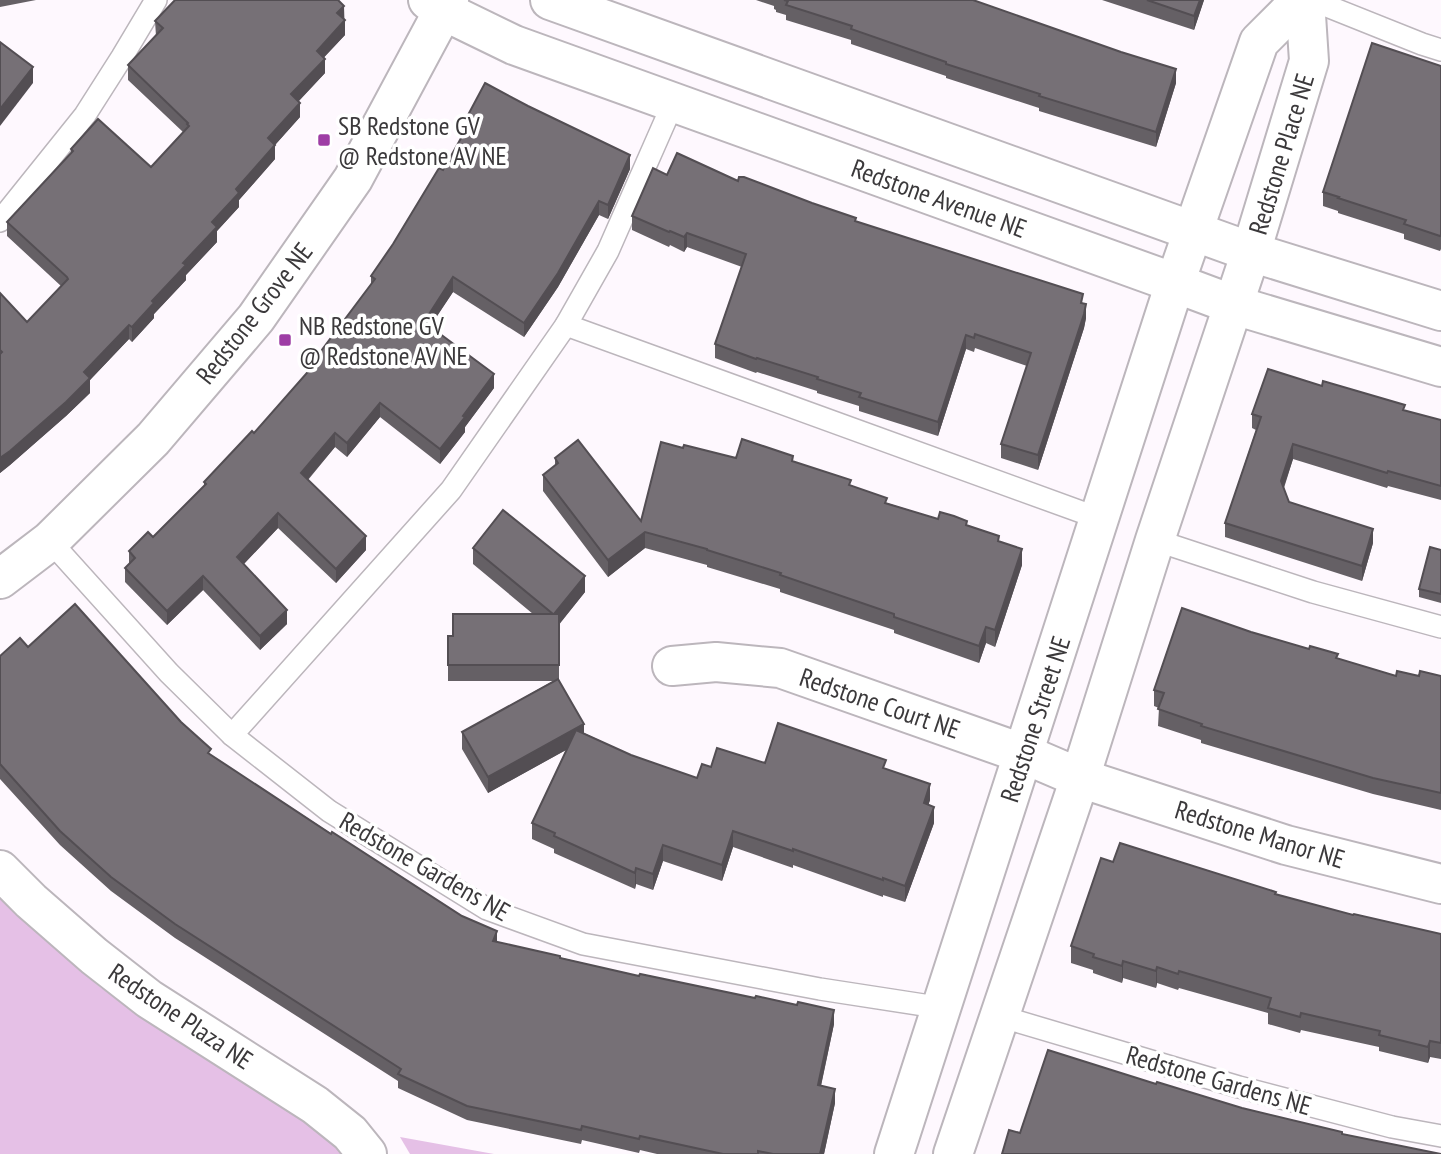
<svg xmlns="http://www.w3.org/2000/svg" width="1441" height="1154" viewBox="0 0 1441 1154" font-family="'PT Sans Narrow',sans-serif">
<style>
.green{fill:#e5c0e6}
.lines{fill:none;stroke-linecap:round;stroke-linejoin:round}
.service-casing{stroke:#bcb6bc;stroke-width:24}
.minor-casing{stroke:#bcb6bc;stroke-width:42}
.tertiary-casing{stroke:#bcb6bc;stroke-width:42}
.service{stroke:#fff;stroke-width:21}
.minor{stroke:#fff;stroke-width:38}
.tertiary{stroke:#fff;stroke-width:38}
.wall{fill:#656065}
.shaded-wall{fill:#534e53}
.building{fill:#767076;stroke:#534e53;stroke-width:2}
.poi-dot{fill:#9e3da5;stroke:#fff;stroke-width:2.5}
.labels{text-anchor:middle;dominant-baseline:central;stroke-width:7;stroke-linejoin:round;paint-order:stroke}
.poi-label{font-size:26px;fill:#3b393b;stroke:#fff;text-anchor:start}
.street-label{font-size:26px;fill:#3b393b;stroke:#fff}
</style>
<rect width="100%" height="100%" fill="#fef8fe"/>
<g class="green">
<path d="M0,893L59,952L101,988L288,1108L351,1154H0Z"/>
<path d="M400,1137L494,1154H410Z"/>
</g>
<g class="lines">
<defs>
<g id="service">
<path d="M1312,0L1422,44L1441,50"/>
<path d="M0,221L85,115L122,57L156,0"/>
<path d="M566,325L1098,518"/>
<path d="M1155,540L1313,592L1441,627"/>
<path d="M50,541L169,673L232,735L329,811L487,909L583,944L820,989L943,1008"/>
<path d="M232,735L451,490L566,325L608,251L674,101"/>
<path d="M999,1016L1239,1087L1392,1127L1441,1136"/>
</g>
<g id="minor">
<path d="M428,0L444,11L514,45L1175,283"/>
<path d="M672,666L716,662L780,668L1024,754L1080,778L1286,845L1441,884"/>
<path d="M0,870L31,901L94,956L149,999L315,1105L350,1133L367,1154"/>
</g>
<g id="tertiary">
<path d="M550,0L1251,252L1441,311"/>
<path d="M1175,283L1234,305L1441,367"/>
<path d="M0,579L50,541L153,439L256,318L353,179L449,0"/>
<path d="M894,1154L1175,283L1259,42L1301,0"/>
<path d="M953,1154L1080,778L1155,540L1251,252L1309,61L1305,0"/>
</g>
</defs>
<use href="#service" class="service-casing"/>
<use href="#minor" class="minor-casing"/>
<use href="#tertiary" class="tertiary-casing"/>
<use href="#service" class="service"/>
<use href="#minor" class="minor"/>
<use href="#tertiary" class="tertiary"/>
</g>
<g class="wall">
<path d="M0,0H36L0,7Z"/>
<path d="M756,0H973L1176,83L1156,147L1039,111V108L946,78V76L851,44V40L786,20V15L776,12V10L774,9V6Z"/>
<path d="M1102,0H1204L1194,30Z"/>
<path d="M344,6L345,35L324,57L325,73L299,101L300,117L275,145V159L239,200V207L217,231V242L186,275V280L154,314V318L132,342L129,339L90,380V393L66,416L10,465L0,473V293L27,322L61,286L7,236V222L71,154V149L151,167L183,132L128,80V65L156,36L155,21Z"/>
<path d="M1441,66V249L1440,251L1404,239V234L1338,213V211L1323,206V192Z"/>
<path d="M468,115L630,169L608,219L599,215L558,287L524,337L453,292L430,326L494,388L465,427V432L440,464L380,417L347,457L335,447L308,480L366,550L336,583L278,528L244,564L287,624L260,650L203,590L167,625L125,582V568L129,564V551L153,537L204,486V482L254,433L318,360V355L371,285V276L443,170L468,126Z"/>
<path d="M667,175L738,181L856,222L1083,303L1086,318L1084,328L1038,470L1001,458V444L1027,366L975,348L974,352L966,349L938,436L859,411V406L817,393V391L757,372L756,373L715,358V344L742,267L687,247L684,252L670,245L669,247L632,230V216Z"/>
<path d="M1322,386L1405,411L1441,420V500L1388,486L1387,488L1293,459L1284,488L1289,502L1373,543L1362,581L1225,537V523L1256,430L1252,428V414Z"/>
<path d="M683,448L736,458L793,461L851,485L887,503L938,519L967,525L999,541L1022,565L995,647L986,643L979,663L894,633V630L780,592V589L707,567V565L645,548L608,577L543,491V475L555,466V458L641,521Z"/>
<path d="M473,548L585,592L559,624V680L584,733L631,755L697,778L711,767L765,763L886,769L930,800L928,805L934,823L905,902L883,895V897L793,865V868L733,847L722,881L663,861L653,890L636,884L635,889L554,853V849L532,839V823L566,750L488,793L462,749V732L553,681H448V636H453L533,614L473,564Z"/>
<path d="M1441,550V603L1419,597V589Z"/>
<path d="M1251,632L1396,676H1441V810L1373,794L1201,743V740L1158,726L1159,708L1154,706V690Z"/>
<path d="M28,647L211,755L497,942L834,1024L821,1086L835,1103L824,1154H657L640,1150L639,1153L582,1140L581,1144L467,1120L398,1088V1081L175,938L111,891L60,845L0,779V656Z"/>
<path d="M1113,862L1276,894L1353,915L1441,934V1059L1430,1057L1428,1063L1379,1051V1047L1301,1030L1300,1033L1268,1024V1013L1179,988L1178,990L1157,983L1156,988L1123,978L1122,983L1093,973V970L1071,963V946Z"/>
</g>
<g class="shaded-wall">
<path d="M1200,0H1204L1194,30V16Z"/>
<path d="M344,6V20L337,13Z"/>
<path d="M345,20V35L317,65V51Z"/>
<path d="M325,59V73L291,109V94Z"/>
<path d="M33,67V83L0,126V109Z"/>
<path d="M1176,69V83L1156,147V132Z"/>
<path d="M300,103V117L275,145V159L239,200V207L217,231V242L186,275V280L154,314V318L132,342V327L183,263L268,138Z"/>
<path d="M630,155V169L608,219V205Z"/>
<path d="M599,201V215L558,287L524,337V323Z"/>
<path d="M687,233V247L684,252V237Z"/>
<path d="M453,277V292L424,336V322Z"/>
<path d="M1086,304V318L1084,328L1038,470V455Z"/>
<path d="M129,325V339L90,380V393L66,416L10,465L0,473V458Z"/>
<path d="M966,335V349L938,436V422Z"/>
<path d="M494,374V388L465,427V432L440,464V449Z"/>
<path d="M380,403V417L347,457V443Z"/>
<path d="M335,433V447L301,487V473Z"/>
<path d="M1293,444V459L1281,495V481Z"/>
<path d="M278,513V528L237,571V557Z"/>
<path d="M1373,529V543L1362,581V566Z"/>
<path d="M645,532V548L608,577V560Z"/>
<path d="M366,536V550L336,583V569Z"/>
<path d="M1022,549V565L995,647V630Z"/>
<path d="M203,576V590L167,625V611Z"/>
<path d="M585,576V592L554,631V614Z"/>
<path d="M287,610V624L260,650V636Z"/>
<path d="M986,627V643L979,663V646Z"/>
<path d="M584,724V740L488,793V777Z"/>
<path d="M930,784V800L924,819V803Z"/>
<path d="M934,807V823L905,902V886Z"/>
<path d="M733,831V847L722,881V865Z"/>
<path d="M663,845V861L653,890V874Z"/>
<path d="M636,868V884L635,889V873Z"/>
<path d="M497,931V945L493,941Z"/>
<path d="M1123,961V978L1122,983V966Z"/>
<path d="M1157,967V983L1156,988V971Z"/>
<path d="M834,1010V1024L818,1099V1085Z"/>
<path d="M1430,1041V1057L1428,1063V1047Z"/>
<path d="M835,1089V1103L824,1154H820Z"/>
</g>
<g class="building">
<path d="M175,0H338L344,6L337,13L345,20L317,51L325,59L291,94L300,103L268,138L275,145L236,189L239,193L212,222L217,227L183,263L186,265L152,301L154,303L132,327L129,325L84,372L90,378L66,402L10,451L0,458V354L2,352L0,350V293L27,322L68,279L67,277L7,222L73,151L71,149L98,119L151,167L189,126L187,124L188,123L128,65L163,28L155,21Z"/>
<path d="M784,0H973L1121,52L1176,69L1156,132L1039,96L1040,94L946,64V62L851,29L852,26L786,5L788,1Z"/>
<path d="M1147,0H1200L1194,16Z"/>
<path d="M0,42L33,67L0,109Z"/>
<path d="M1372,43L1441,66V235L1440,236L1404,224L1406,220L1338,198L1339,197L1323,192Z"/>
<path d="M485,83L528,106L630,155L608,205L599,201L558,273L524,323L453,277L424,322L494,374L463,416L465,417L440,449L380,403L347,443L335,433L301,473L366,536L336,569L278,513L237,557L287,610L260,636L203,576L167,611L125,568L135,558L129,551L148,532L153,537L206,484L204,482L252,431L254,433L321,357L318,355L375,279L371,276L393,244L439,168L443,170L473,117L468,115Z"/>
<path d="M677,153L738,181L739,177H744L812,203L856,218L855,221L1083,294L1081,303L1086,304L1084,314L1038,455L1001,444L1031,353L975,334L974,338L966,335L938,422L859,397L861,393L817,379L818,377L757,358L756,359L715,344L746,254L687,233L684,237L670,231L669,232L632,216L653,168L667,175Z"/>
<path d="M1268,369L1322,386L1323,381L1405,405L1403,410L1441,420V486L1388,471L1387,473L1293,444L1281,481L1289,502L1373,529L1362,566L1225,523L1261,417L1252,414Z"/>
<path d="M742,439L793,456L792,461L851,480L849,485L887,498L885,503L938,519L940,512L954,516L967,521L966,525L999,536L998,541L1022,549L995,630L986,627L979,646L894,617V614L780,575L781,573L707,550V549L645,532L608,560L543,475L558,463L555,458L578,440L641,521L661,442L683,448L684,445L736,458Z"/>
<path d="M503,510L585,576L554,614H559V665H448V636H453V614H553L473,548Z"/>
<path d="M1430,547L1441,550V594L1419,589Z"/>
<path d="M75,604L181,722L211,749L208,753L331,834L332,832L462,916L497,931L493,941L560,956V958L639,976L640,974L755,998L756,996L797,1005L798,1002L834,1010L818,1085L835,1089L820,1154H773L758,1151V1154H723L640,1136L639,1139L582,1126L581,1130L467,1106L398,1074L401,1069L175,924L111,877L60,831L0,764V656L20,638L28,647Z"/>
<path d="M1182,608L1251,632L1309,649L1310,646L1338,654L1336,658L1396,676L1397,671L1419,676L1420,671L1441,676V793L1373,778L1201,726L1202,724L1158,709L1164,693L1154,690Z"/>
<path d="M558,679L584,724L488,777L462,732Z"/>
<path d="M778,723L886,760L883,768L930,784L924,803L934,807L905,886L883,878V880L793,849V851L733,831L722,865L663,845L653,874L636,868L635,873L554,836L555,833L532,823L576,730L631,755L697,778L702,764L711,767L717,748L765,763Z"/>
<path d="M1120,843L1276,892L1275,894L1353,915L1354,914L1441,934V1043L1430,1041L1428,1047L1379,1035L1380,1031L1301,1013L1300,1017L1268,1008L1271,998L1179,971L1178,974L1157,967L1156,971L1123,961L1122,966L1093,957L1094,954L1071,946L1101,858L1113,862Z"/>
<path d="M1048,1050L1156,1084L1157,1082L1242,1108L1342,1132V1134L1441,1154H1002L1009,1130L1020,1133Z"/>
</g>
<g class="poi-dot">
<rect x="317" y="133" width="14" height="14" rx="3.5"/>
<rect x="278" y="333" width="14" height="14" rx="3.5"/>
</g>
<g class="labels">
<g class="poi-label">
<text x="338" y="125">SB Redstone GV<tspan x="338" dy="30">@ Redstone AV NE</tspan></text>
<text x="299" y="325">NB Redstone GV<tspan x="299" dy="30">@ Redstone AV NE</tspan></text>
</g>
<g class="street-label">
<text transform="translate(1281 154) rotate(-73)">Redstone Place NE</text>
<text transform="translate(939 198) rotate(20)">Redstone Avenue NE</text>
<text transform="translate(254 313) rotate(-52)">Redstone Grove NE</text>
<text transform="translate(880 703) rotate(19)">Redstone Court NE</text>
<text transform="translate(1035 719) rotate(-72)">Redstone Street NE</text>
<text transform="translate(1260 834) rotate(17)">Redstone Manor NE</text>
<text transform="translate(425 866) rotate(30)">Redstone Gardens NE</text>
<text transform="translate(181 1016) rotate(34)">Redstone Plaza NE</text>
<text transform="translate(1219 1080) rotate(16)">Redstone Gardens NE</text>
</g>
</g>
</svg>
